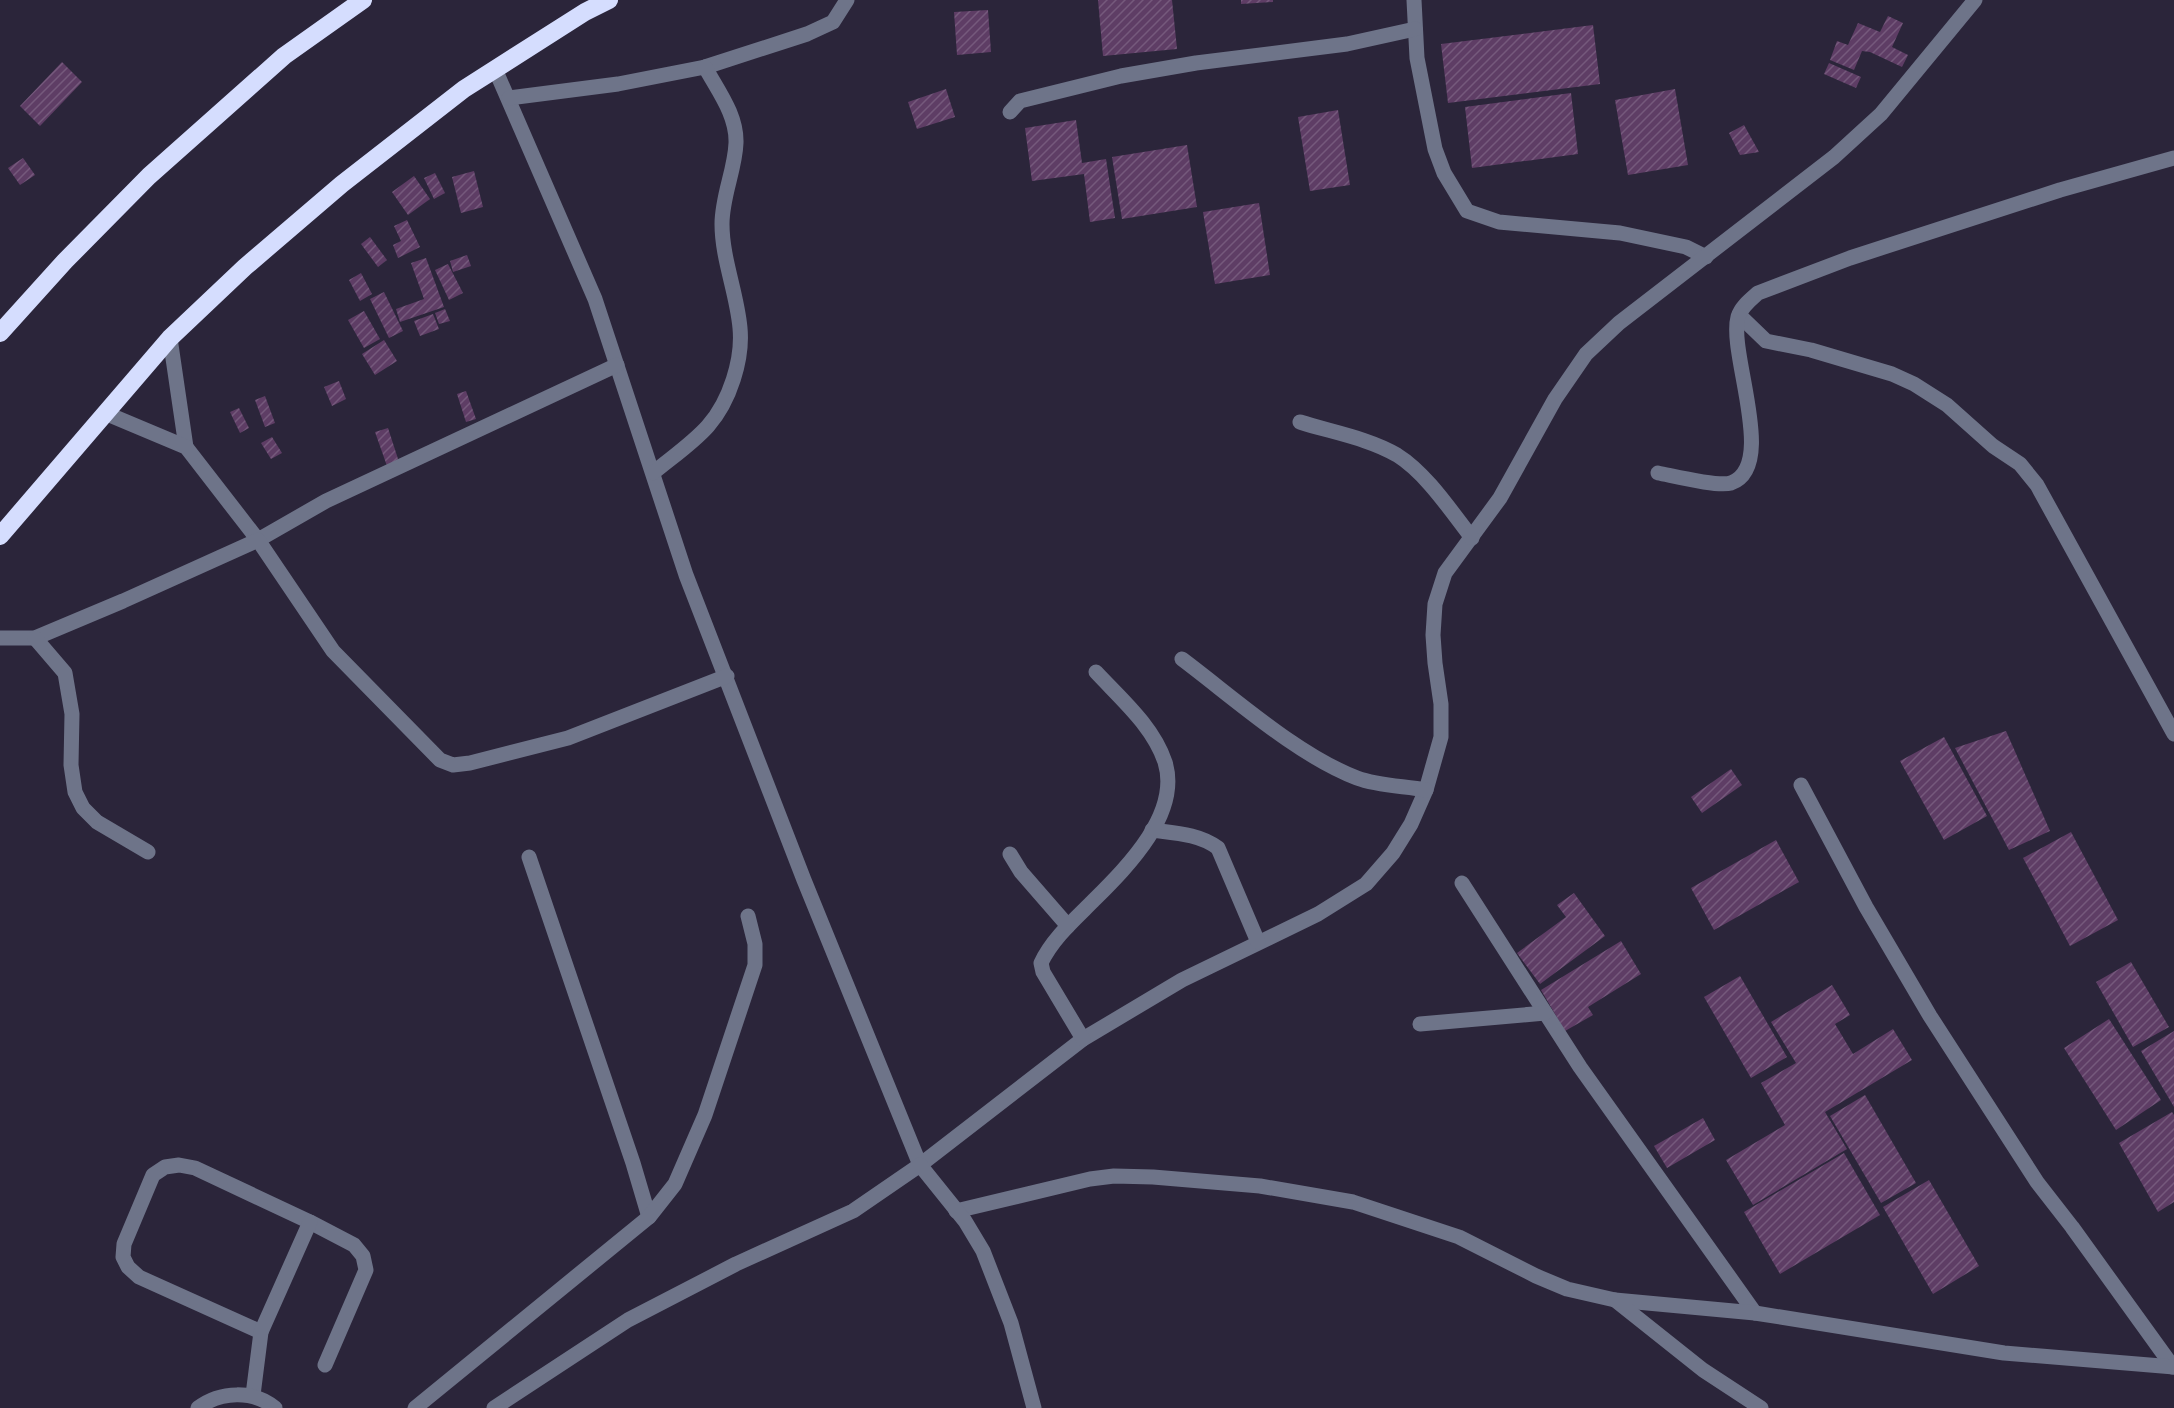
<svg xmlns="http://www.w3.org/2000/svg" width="2174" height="1408" viewBox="0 0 2174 1408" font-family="'Zilla Slab',serif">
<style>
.building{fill:url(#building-hatch)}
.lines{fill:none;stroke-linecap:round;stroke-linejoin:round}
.minor{stroke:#6e7489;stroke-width:15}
.highway{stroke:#d5ddfe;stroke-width:18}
</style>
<defs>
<pattern id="building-hatch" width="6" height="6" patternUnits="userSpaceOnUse" patternTransform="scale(1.5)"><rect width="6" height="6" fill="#5e3d65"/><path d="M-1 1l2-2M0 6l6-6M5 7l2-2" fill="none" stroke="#75597c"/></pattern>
</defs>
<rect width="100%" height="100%" fill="#2b253a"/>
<g class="building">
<path d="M1098,0H1172L1177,49L1103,56Z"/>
<path d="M1241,0H1273V2L1241,4Z"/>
<path d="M988,10L991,52L957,55L954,12Z"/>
<path d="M1888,16L1903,23L1892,47L1908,55L1902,67L1870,52L1862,51L1854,70L1830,60L1837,41L1848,45L1858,23L1880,32Z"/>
<path d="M1593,25L1600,84L1448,103L1441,44Z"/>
<path d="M62,62L82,82L40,126L20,106Z"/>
<path d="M1829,63L1861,77L1856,88L1824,74Z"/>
<path d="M946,89L955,117L917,129L908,102Z"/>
<path d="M1675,89L1688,165L1628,175L1615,100Z"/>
<path d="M1571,93L1578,154L1472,168L1465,107Z"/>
<path d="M1338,110L1350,185L1310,191L1298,117Z"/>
<path d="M1076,120L1082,163L1106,159L1115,218L1090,222L1084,174L1032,181L1025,128Z"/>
<path d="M1744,125L1759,152L1740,155L1729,133Z"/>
<path d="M1187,145L1197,207L1122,219L1112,157Z"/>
<path d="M23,158L35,175L20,185L8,168Z"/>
<path d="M474,171L483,207L461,213L452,177Z"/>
<path d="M435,173L445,193L434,199L424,178Z"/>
<path d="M414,176L430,199L408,215L392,192Z"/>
<path d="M1259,203L1270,275L1215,284L1203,212Z"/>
<path d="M407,220L420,247L398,258L393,245L401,241L394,226Z"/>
<path d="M370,237L387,260L378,267L361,244Z"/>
<path d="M467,255L471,266L453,272L450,261Z"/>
<path d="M426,258L444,307L400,322L396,309L424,299L411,263Z"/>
<path d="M448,264L463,293L449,300L435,270Z"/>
<path d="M361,273L372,294L360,301L349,280Z"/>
<path d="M384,292L403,331L389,338L370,299Z"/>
<path d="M445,309L450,321L439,324L435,313Z"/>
<path d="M364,311L380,339L364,348L348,320Z"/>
<path d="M433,314L439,329L420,336L414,321Z"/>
<path d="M384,340L397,361L375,375L362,354Z"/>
<path d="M339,381L346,399L332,406L324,387Z"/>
<path d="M466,391L476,419L466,422L457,394Z"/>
<path d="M265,396L275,423L265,427L255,400Z"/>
<path d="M239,408L249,428L240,433L230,412Z"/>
<path d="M388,428L399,462L387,466L375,432Z"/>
<path d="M272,437L282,453L271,459L261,443Z"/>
<path d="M2006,731L2050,831L2009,850L1955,748Z"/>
<path d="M1944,737L1987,816L1944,840L1900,761Z"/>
<path d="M1731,769L1742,785L1702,813L1691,797Z"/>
<path d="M2071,832L2118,920L2070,946L2023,858Z"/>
<path d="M1776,840L1799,882L1714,930L1691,888Z"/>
<path d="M1574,893L1605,936L1540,984L1517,953L1566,917L1557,905Z"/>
<path d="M1621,941L1641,974L1588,1007L1593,1015L1565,1031L1541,990Z"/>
<path d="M2131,962L2169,1027L2133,1047L2096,982Z"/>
<path d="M1740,976L1787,1057L1751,1078L1704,997Z"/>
<path d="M1832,985L1850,1015L1835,1024L1853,1054L1893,1029L1912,1060L1825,1112L1847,1149L1753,1205L1726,1160L1785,1125L1761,1083L1796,1063L1771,1022Z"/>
<path d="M2109,1019L2161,1100L2116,1130L2064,1048Z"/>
<path d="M2174,1031V1107L2141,1051Z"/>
<path d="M1865,1095L1916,1183L1881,1203L1830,1116Z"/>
<path d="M2172,1112L2174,1115V1202L2158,1212L2119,1143Z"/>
<path d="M1703,1118L1715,1140L1667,1168L1654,1146Z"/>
<path d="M1844,1153L1880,1215L1780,1274L1744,1212Z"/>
<path d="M1929,1180L1979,1266L1933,1294L1883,1207Z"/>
</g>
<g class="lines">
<g class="minor">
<path d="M1414,0L1417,58L1435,149L1444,173L1467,211L1499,222L1620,233L1686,247L1706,257"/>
<path d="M495,69L595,299L686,575L804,880L920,1165L1083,1039L1182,980L1318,914L1366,884L1393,853L1411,824L1426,790L1441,737V704L1435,663L1433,635L1435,604L1445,573L1500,498L1555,399L1586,354L1619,323L1834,157L1881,114L1975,0"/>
<path d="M509,98L618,84L705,67L807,34L833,22L847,0"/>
<path d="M1010,112L1020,101L1121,76L1196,63L1347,44L1415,29"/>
<path d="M1739,315L1766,341L1811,350L1892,374L1914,384L1947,405L1993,446L2020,464L2037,485L2174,734"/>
<path d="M170,338L186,447"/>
<path d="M105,413L186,447L258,540L326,501L617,365"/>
<path d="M1300,422C1331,432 1368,438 1397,455C1426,473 1451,511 1472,538"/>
<path d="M653,473C671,458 693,443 708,426C730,401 743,359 740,328C737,293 722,259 722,224C722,196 735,170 736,143C737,115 718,91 705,67"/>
<path d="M1658,473C1674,476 1718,487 1731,483C1778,466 1728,354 1738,317C1741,307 1750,300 1758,293L1850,258L2060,190L2174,158"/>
<path d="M0,638H35L123,601L258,540L333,651L440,760L453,765L470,763L568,738L727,676"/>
<path d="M35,638L65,673L72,714L71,765L75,792L83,808L97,822L148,852"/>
<path d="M1182,659C1234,698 1297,755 1357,778C1378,786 1404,786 1426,790"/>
<path d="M1801,785L1866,907L1930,1016L2037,1182L2072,1227L2173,1367"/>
<path d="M1152,830C1175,833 1200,834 1218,848L1258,942"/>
<path d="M1010,854L1021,872L1068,926"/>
<path d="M529,857L633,1163L649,1217"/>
<path d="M1462,883L1580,1067L1755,1313"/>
<path d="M1420,1024L1545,1013"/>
<path d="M1083,1039L1043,972L1041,963C1052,939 1075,919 1093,901C1127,867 1181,814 1165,762C1153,726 1121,699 1096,672"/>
<path d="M956,1211L1090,1179L1114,1176L1153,1177L1260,1186L1353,1202L1459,1237L1536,1276L1567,1289L1615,1300L1755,1313L2004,1353L2174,1367"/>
<path d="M1615,1300L1703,1370L1761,1408"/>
<path d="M261,1332L139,1277L128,1267L123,1257L124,1244L153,1175L165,1167L179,1165L195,1168L310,1222L354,1245L363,1256L366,1270L325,1365"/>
<path d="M253,1395L261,1332L310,1222"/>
<path d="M198,1408C220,1391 254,1390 275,1408"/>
<path d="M415,1408L649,1217L675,1184L705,1115L755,965V944L748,916"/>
<path d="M494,1408L628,1320L736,1264L853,1211L920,1165L965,1221L983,1251L1011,1323L1034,1408"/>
</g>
<g class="highway">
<path d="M0,333L65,261L149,176L284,56L363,0"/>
<path d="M0,536L170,338L245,267L342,184L464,89L585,12L609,0"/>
</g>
</g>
</svg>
